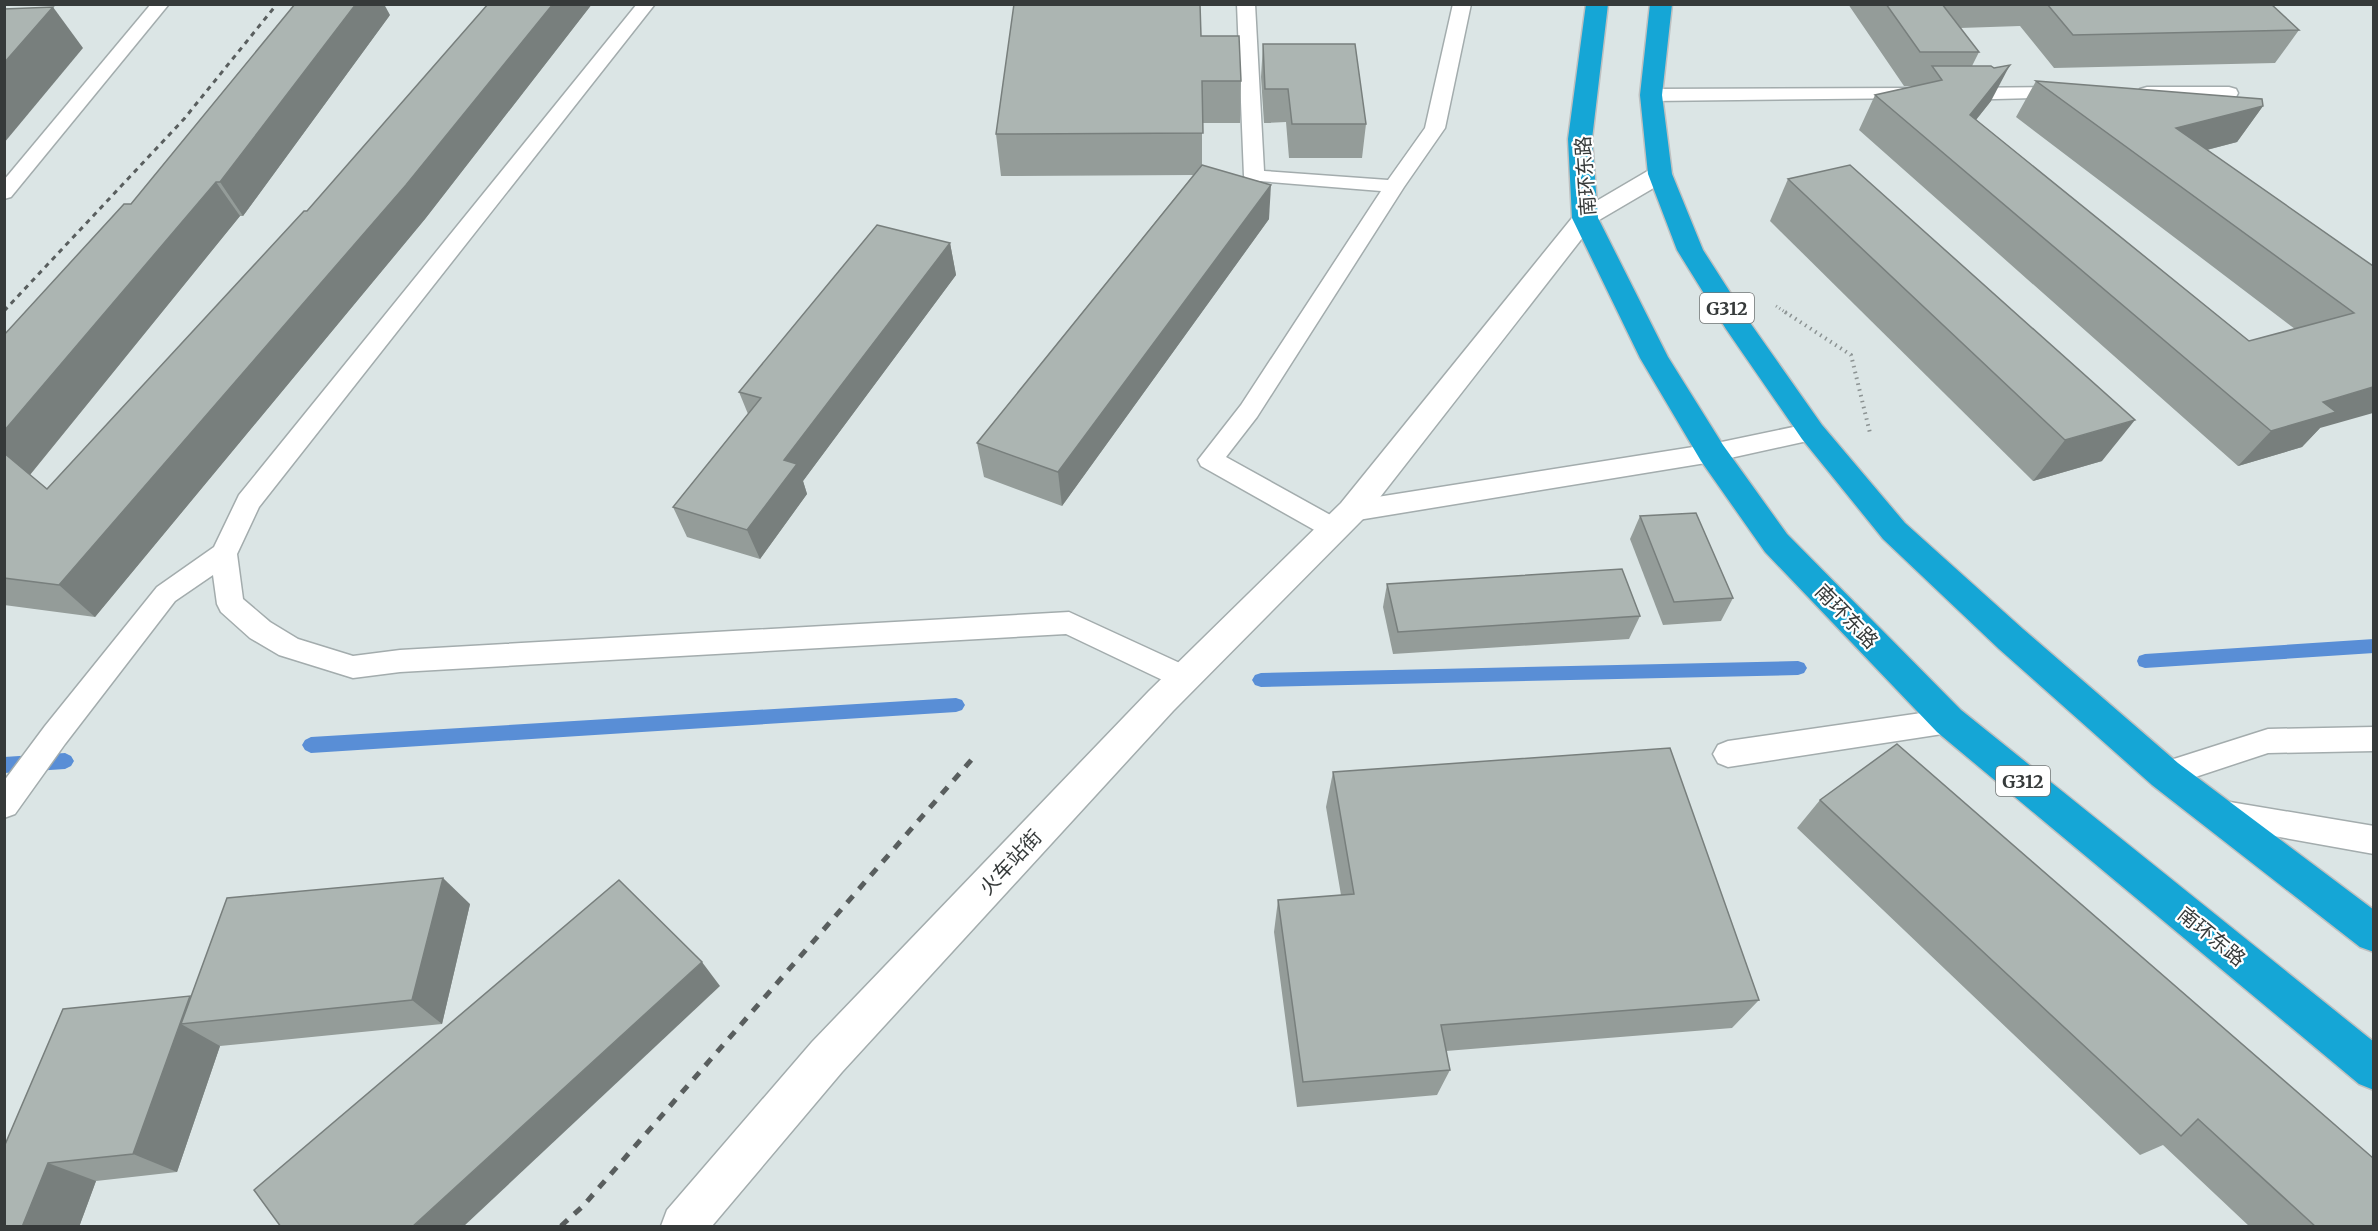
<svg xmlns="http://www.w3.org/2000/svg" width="2378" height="1231" viewBox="0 0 2378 1231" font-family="Merriweather,'Noto Sans SC',serif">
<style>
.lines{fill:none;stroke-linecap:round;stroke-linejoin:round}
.stream{fill:#598ed6;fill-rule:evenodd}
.lane-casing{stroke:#a3acad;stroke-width:3}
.secondary-casing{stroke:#a3acad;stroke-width:3}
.highway-casing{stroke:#bfc0c0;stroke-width:3}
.path-far1{stroke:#8c9393;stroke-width:3;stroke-dasharray:1 3;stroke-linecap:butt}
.path{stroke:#8c9393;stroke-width:4;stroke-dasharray:1.5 4.5;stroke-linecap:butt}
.lane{fill:#fff;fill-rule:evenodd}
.secondary{fill:#fff;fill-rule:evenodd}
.highway{fill:#15a6d6;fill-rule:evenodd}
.rail-far1{stroke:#595e5e;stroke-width:3;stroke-dasharray:5 5;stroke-linecap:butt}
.rail{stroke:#595e5e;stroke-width:5;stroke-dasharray:9 9;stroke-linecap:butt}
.wall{fill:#949c99}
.shaded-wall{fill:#787f7d}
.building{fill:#acb5b2;stroke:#787f7d;stroke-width:1.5}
.labels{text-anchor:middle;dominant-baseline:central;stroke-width:4.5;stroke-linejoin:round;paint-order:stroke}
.shield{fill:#fff;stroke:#727575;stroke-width:1.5}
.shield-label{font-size:18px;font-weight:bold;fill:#363a3a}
.street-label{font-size:20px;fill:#363a3a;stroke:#fff}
</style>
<rect width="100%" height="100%" fill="#dbe5e5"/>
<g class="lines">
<g class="stream">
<path d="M2374,639V653L2145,668L2139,666L2137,661L2139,656L2145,654Z"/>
<path d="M1798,661L1804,663L1807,668L1804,673L1798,675L1261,687L1255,685L1252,680L1255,675L1261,673Z"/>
<path d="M956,698L962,700L965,705L962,710L956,712L311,753L305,750L302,745L305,740L311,737Z"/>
<path d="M65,753L71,756L74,761L71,766L65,769L4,773V757Z"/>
</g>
<defs>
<g id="lane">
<path d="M151,4H169L11,197L4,199V180Z"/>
<path d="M637,4H655L259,507L237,554L243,599L270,622L298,639L353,656L400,650L1069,612L1195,670L1199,678L1195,686L1185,690L1175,686L1066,634L400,672L353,678L279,655L250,638L221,612L217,604L213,575L175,601L65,744L15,814L4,818V781L45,726L157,587L214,547L239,495Z"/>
<path d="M1237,4H1255L1264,171L1388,180L1425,128L1453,4H1471L1445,128L1404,187L1257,417L1226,457L1343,522L1347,529L1343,536L1334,539L1325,536L1201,466L1198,460L1241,405L1381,191L1247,180L1244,176Z"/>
<path d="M2066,87L2073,89L2075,93L2073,97L1958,100L1951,98L1949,94L1951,90L1958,88Z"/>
<path d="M2147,87H2229L2236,89L2238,93L2236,97L2229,99L2140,97L2138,93L2140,89Z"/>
<path d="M1913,88L1920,90L1922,94L1920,98L1651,101L1644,99L1642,95L1644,91L1651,89Z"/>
<path d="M1812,423L1821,426L1824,432L1821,438L1712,462L1352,521L1343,518L1339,511L1343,504L1352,501L1712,444Z"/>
<path d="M1949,709L1959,712L1963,721L1959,730L1949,733L1728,767L1718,763L1713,754L1718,745L1728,741Z"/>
<path d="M2374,727V751L2268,753L2165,787L2155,783L2150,774L2155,765L2268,729Z"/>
<path d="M2218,800L2374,826V854L2218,826L2207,822L2203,813L2207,804Z"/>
</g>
<path id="secondary" d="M1660,167L1669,169L1672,174L1669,179L1594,223L1363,519L1173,711L842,1072L712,1226H661L667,1210L812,1042L1149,691L1341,503L1576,213L1651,169Z"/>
<g id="highway">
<path d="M1586,4H1608L1592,139L1598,218L1668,357L1723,445L1787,534L1961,710L2374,1042V1090L2359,1084L1937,732L1765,552L1701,461L1640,358L1572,218L1568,139Z"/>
<path d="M1650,4H1672L1662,95L1672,174L1703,250L1746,317L1822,425L1905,523L2023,629L2178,763L2374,910V952L2360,947L2152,785L1999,649L1883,539L1802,439L1726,329L1677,250L1648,174L1640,95Z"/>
</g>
</defs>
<use href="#lane" class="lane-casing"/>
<use href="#secondary" class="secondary-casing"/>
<use href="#highway" class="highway-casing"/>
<path class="path-far1" d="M1776,306L1788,314"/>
<path class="path" d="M1785,312L1851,355L1870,433"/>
<use href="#lane" class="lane"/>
<use href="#secondary" class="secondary"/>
<use href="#highway" class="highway"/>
<path class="rail-far1" d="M4,311L184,119L277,4"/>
<path class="rail" d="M561,1226L583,1206L973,758"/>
</g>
<g class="wall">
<path d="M488,4H592L425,219L95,617L4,605V335L131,204L390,15L243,216H240L30,475L47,489L307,211Z"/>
<path d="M1848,4H2271L2299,30L2275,63L2054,68L2020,26L1960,28L1979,52L1972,66L1991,101L1976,120L2249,341L2295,329L2016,117L2036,81L2263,106L2237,142L2207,150L2373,266L2320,428L2302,447L2238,466L1859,130L1875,95L1914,86H1904Z"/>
<path d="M1201,36L1241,81L1240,123H1202V165L1269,219L1062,506L984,477L977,443L1193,175L1001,176L996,134Z"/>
<path d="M1263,44L1366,124L1362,158H1289L1286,122L1264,123L1261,77Z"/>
<path d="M1788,179L2102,461L2033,481L1770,221Z"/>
<path d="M950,243L956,275L803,481L807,494L760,559L687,537L673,507L748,414L739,392Z"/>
<path d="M1640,516L1733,598L1721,621L1663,625L1630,539Z"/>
<path d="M1387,584L1640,616L1629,639L1393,654L1383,607Z"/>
<path d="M1333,772L1759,1000L1732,1028L1446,1051L1450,1070L1437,1095L1297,1107L1274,932L1278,900L1341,895L1326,807Z"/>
<path d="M1820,800L2373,1227H2250L2163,1145L2140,1155L1797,828Z"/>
<path d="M470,904L442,1024L220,1046L177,1172L96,1181L79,1227H4V1147L191,996Z"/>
</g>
<g class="shaded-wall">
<path d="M356,4H384L390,15L243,216L220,182Z"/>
<path d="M553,4H592L425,219L95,617L59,585Z"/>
<path d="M53,7L83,48L4,143V63Z"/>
<path d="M2010,65L1991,101L1951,151L1970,115Z"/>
<path d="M2263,106L2237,142L2152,164L2176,128Z"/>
<path d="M216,182L240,216L28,477L4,455V431Z"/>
<path d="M1271,185L1269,219L1062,506L1058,472Z"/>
<path d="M950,243L956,275L803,481L807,494L760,559L747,530L784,460Z"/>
<path d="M2373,387V413L2320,428L2302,447L2238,466L2271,431L2323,402Z"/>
<path d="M2135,420L2102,461L2033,481L2065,440Z"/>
<path d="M443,878L470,904L442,1024L412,1000Z"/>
<path d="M702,962L720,986L463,1227H412Z"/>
<path d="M190,996L181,1024L220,1046L177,1172L133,1154Z"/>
<path d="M48,1163L96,1181L79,1227H22Z"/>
</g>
<g class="building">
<path d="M295,4H356L220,182H216L4,431V335L124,204H131Z"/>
<path d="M488,4H553L406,185L59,585L4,578V453L47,489L304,211H307Z"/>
<path d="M1014,4H1200L1201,36H1239L1241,81H1202L1203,133L996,134Z"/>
<path d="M1886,4H1942L1979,52H1920Z"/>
<path d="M2047,4H2271L2299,30L2073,35Z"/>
<path d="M53,7L4,63V9Z"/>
<path d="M1263,44H1355L1366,124H1292L1288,89H1265Z"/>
<path d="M2010,65L1970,115L2249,341L2354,313L2036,81L2262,99L2263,106L2176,128L2373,266V387L2323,402L2336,412L2271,431L1875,95L1942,80L1932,66H1991L1994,68Z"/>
<path d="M1202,165L1271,185L1058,472L977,443Z"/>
<path d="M1850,165L2135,420L2065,440L1788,179Z"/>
<path d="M877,225L950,243L784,460L797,464L747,530L673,507L761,398L739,392Z"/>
<path d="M1696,513L1733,598L1674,602L1640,516Z"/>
<path d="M1622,569L1640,616L1398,632L1387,584Z"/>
<path d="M1897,744L2373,1158V1227H2316L2198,1119L2181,1136L1820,800Z"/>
<path d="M1670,748L1759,1000L1441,1025L1450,1070L1303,1082L1278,900L1354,894L1333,772Z"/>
<path d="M443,878L412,1000L181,1024L227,898Z"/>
<path d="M619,880L702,962L412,1227H281L254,1190Z"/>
<path d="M190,996L133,1154L48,1163L22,1227H4V1147L63,1009Z"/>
</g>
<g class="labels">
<g class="shield">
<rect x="1700" y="293" width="54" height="30" rx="4.5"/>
<rect x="1996" y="766" width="54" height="30" rx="4.5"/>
</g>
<g class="shield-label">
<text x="1727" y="308">G312</text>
<text x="2023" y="781">G312</text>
</g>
<g class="street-label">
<text transform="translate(1585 176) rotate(-94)">南环东路</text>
<text transform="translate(1847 616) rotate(46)">南环东路</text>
<text transform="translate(1010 862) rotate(-47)">火车站街</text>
<text transform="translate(2212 936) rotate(39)">南环东路</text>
</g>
</g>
<rect width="2378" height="1231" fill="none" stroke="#363a3a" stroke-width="12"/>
</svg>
